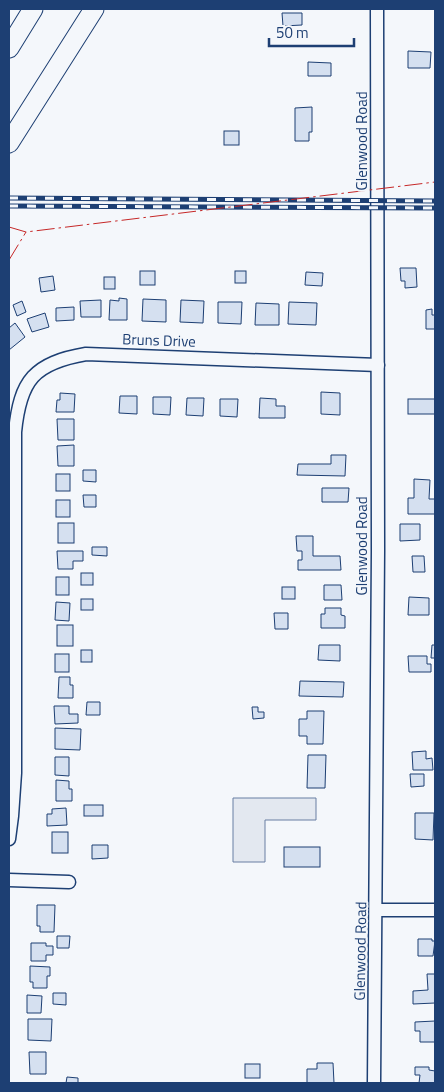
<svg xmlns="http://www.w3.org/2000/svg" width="444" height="1092" viewBox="0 0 444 1092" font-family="'Titillium Web',sans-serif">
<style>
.parking{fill:#e3e8f0;stroke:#687fa3}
.building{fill:#d5e0f0;stroke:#1d3f73}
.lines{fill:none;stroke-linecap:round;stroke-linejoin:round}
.minor-casing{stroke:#1d3f73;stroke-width:15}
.highway-casing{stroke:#1d3f73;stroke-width:21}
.minor{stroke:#f4f7fb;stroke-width:12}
.highway{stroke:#f4f7fb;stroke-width:19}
.rail-casing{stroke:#1d3f73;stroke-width:5}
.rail{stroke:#f4f7fb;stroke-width:3;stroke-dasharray:9;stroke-linecap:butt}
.power{stroke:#c62828;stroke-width:1;stroke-dasharray:18 4 2.5 4;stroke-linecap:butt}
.labels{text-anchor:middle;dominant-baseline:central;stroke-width:4;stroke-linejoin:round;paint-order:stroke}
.street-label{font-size:15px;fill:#1d3f73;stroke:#f4f7fb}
</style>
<rect width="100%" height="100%" fill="#f4f7fb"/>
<path class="parking" d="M233,798H316V820H265V862H233Z"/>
<g class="building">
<path d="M282,13H302V25L283,26Z"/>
<path d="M408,51L431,52L430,68H408Z"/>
<path d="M308,62L331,63V76H308Z"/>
<path d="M312,107V132H309V141H295V108Z"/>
<rect x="224" y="131" width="15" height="14"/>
<path d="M400,268H416L417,287L405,288V281H401Z"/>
<rect x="140" y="271" width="15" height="14"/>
<rect x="235" y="271" width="11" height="12"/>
<path d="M306,272L323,273L322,286L305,285Z"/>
<path d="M53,276L55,290L41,292L39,278Z"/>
<rect x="104" y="277" width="11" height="12"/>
<path d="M119,298L127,299V320H109L110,300L119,301Z"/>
<path d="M143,299L166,300V322L142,321Z"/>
<path d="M101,300V317H81L80,301Z"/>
<path d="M181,300L204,301L203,323L180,322Z"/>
<path d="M22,301L26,312L17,316L13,305Z"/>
<path d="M218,302H242L241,324L218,323Z"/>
<path d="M289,302L317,303L316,325L288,324Z"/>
<path d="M256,303L279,304V325H255Z"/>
<path d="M74,307V320L56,321V308Z"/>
<path d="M432,309V315H435V329H426V310Z"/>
<path d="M45,313L49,327L32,332L27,319Z"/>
<path d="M15,323L25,337L9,350V328Z"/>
<path d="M321,392L340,393V415L321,414Z"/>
<path d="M60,393L75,394L74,412H56L57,400H60Z"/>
<path d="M120,396H137V414L119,413Z"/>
<path d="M153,397H171L170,415L153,414Z"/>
<path d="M187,398H204L203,416L186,415Z"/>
<path d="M260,398L276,399V406H285V418H259Z"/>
<path d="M220,399H238L237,417L220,416Z"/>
<rect x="408" y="399" width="27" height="15"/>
<path d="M57,419H74V440H58Z"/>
<path d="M74,445V466H58L57,446Z"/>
<path d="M331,455H346L345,476L297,475L298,464H331Z"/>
<path d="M83,470H96V482L83,481Z"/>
<rect x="56" y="474" width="14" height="17"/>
<path d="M414,479L430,480L429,499H435V514H408V498H414Z"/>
<path d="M322,488H349L348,502H322Z"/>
<path d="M83,495H96V507H84Z"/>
<rect x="56" y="500" width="14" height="17"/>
<rect x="58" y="523" width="16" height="20"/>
<path d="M400,524H420V540L400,541Z"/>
<path d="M296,536H313V556H340L341,570H298V560H302V551H297Z"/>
<path d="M92,547H107V556L92,555Z"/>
<path d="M57,551H83V561H73V569H58Z"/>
<path d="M412,556H424L425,572H413Z"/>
<rect x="81" y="573" width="12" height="12"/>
<rect x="56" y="577" width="13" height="18"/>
<path d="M324,585H341L342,600H324Z"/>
<rect x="282" y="587" width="13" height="12"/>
<path d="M409,597L429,598V615H408Z"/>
<rect x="81" y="599" width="12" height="11"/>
<path d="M56,602L70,603L69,621L55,620Z"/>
<path d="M325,608H341V615L345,616V628H321V614H325Z"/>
<path d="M274,613H288V629H275Z"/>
<rect x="57" y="625" width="16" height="21"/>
<path d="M319,645H340V661L318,660Z"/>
<path d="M432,645H435V658H431Z"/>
<rect x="81" y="650" width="11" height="12"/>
<rect x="55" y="654" width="14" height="18"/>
<path d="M408,656H427V664H431V672H409Z"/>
<path d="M59,677H70V685H73V698H58Z"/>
<path d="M300,681L344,682L343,697L299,696Z"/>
<path d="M87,702H100V715H86Z"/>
<path d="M54,706H69V714H78V723L55,724Z"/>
<path d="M252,707H258V712H264V718L253,719Z"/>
<path d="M307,711H324L323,744H307V736H299V719H307Z"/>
<path d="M55,728L81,729L80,750L55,749Z"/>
<path d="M426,751V759L432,758L433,770H413L412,752Z"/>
<path d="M308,755H326L325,788H307Z"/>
<path d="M55,757H69V776L55,775Z"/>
<path d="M410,774H424V786L411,787Z"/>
<path d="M56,780L69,781V789H72V801H56Z"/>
<rect x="84" y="805" width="19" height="11"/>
<path d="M66,808L67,825L47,826V814H52V809Z"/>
<path d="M415,813H434L433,840L415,839Z"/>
<rect x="52" y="832" width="16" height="21"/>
<path d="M92,845H108V858L92,859Z"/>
<rect x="284" y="847" width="36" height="20"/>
<path d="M37,905H55L54,932H40V926H37Z"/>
<path d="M57,936H70L69,948H57Z"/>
<path d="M418,939H432V941H435L433,956H418Z"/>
<path d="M31,943H46V946H53V955H46V961H31Z"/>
<path d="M30,966L50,967V976H47V988H33V982H30Z"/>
<path d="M427,974H435V1003L413,1004V991L428,990Z"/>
<path d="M53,993H66V1005L53,1004Z"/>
<path d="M27,995L42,996L41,1013H27Z"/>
<path d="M28,1019H52L51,1041L28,1040Z"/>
<path d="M435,1021V1042H420V1031H415V1022Z"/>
<path d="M29,1052H46V1074H30Z"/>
<path d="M317,1063H333L334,1083H307V1069H317Z"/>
<rect x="245" y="1064" width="15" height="14"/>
<path d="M415,1067H429V1070L435,1071V1083H419L420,1075H415Z"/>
<path d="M67,1077L78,1078V1083H66Z"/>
</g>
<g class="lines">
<defs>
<g id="minor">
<path d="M9,839L12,816L15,773V432C20,380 34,363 86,354L378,365"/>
<path d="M9,880L69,882"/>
<path d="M376,910H435"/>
<path d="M374,1083L378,551L377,9"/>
</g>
<g id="highway">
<path d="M9,48L33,9"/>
<path d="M9,143L94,9"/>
</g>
</defs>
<use href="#minor" class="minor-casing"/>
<use href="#highway" class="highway-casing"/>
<use href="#minor" class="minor"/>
<use href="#highway" class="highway"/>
<defs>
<g id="rail">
<path d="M9,198L435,201"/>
<path d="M9,206L435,208"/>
</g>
</defs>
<use href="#rail" class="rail-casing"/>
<use href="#rail" class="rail"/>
<g class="power">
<path d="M9,227L26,232L435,182"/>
<path d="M9,260L26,232"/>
</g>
</g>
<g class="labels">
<g class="street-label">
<text transform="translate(361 141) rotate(-90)">Glenwood Road</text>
<text transform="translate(159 340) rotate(2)">Bruns Drive</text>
<text transform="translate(361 546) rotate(-90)">Glenwood Road</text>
<text transform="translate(360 951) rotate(-89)">Glenwood Road</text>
</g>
</g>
<rect width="444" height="1092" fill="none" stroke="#1d3f73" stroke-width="20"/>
<path d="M269 38v8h85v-8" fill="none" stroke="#1d3f73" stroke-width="2.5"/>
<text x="276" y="38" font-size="15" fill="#1d3f73" stroke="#f4f7fb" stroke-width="4" paint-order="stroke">50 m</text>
</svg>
